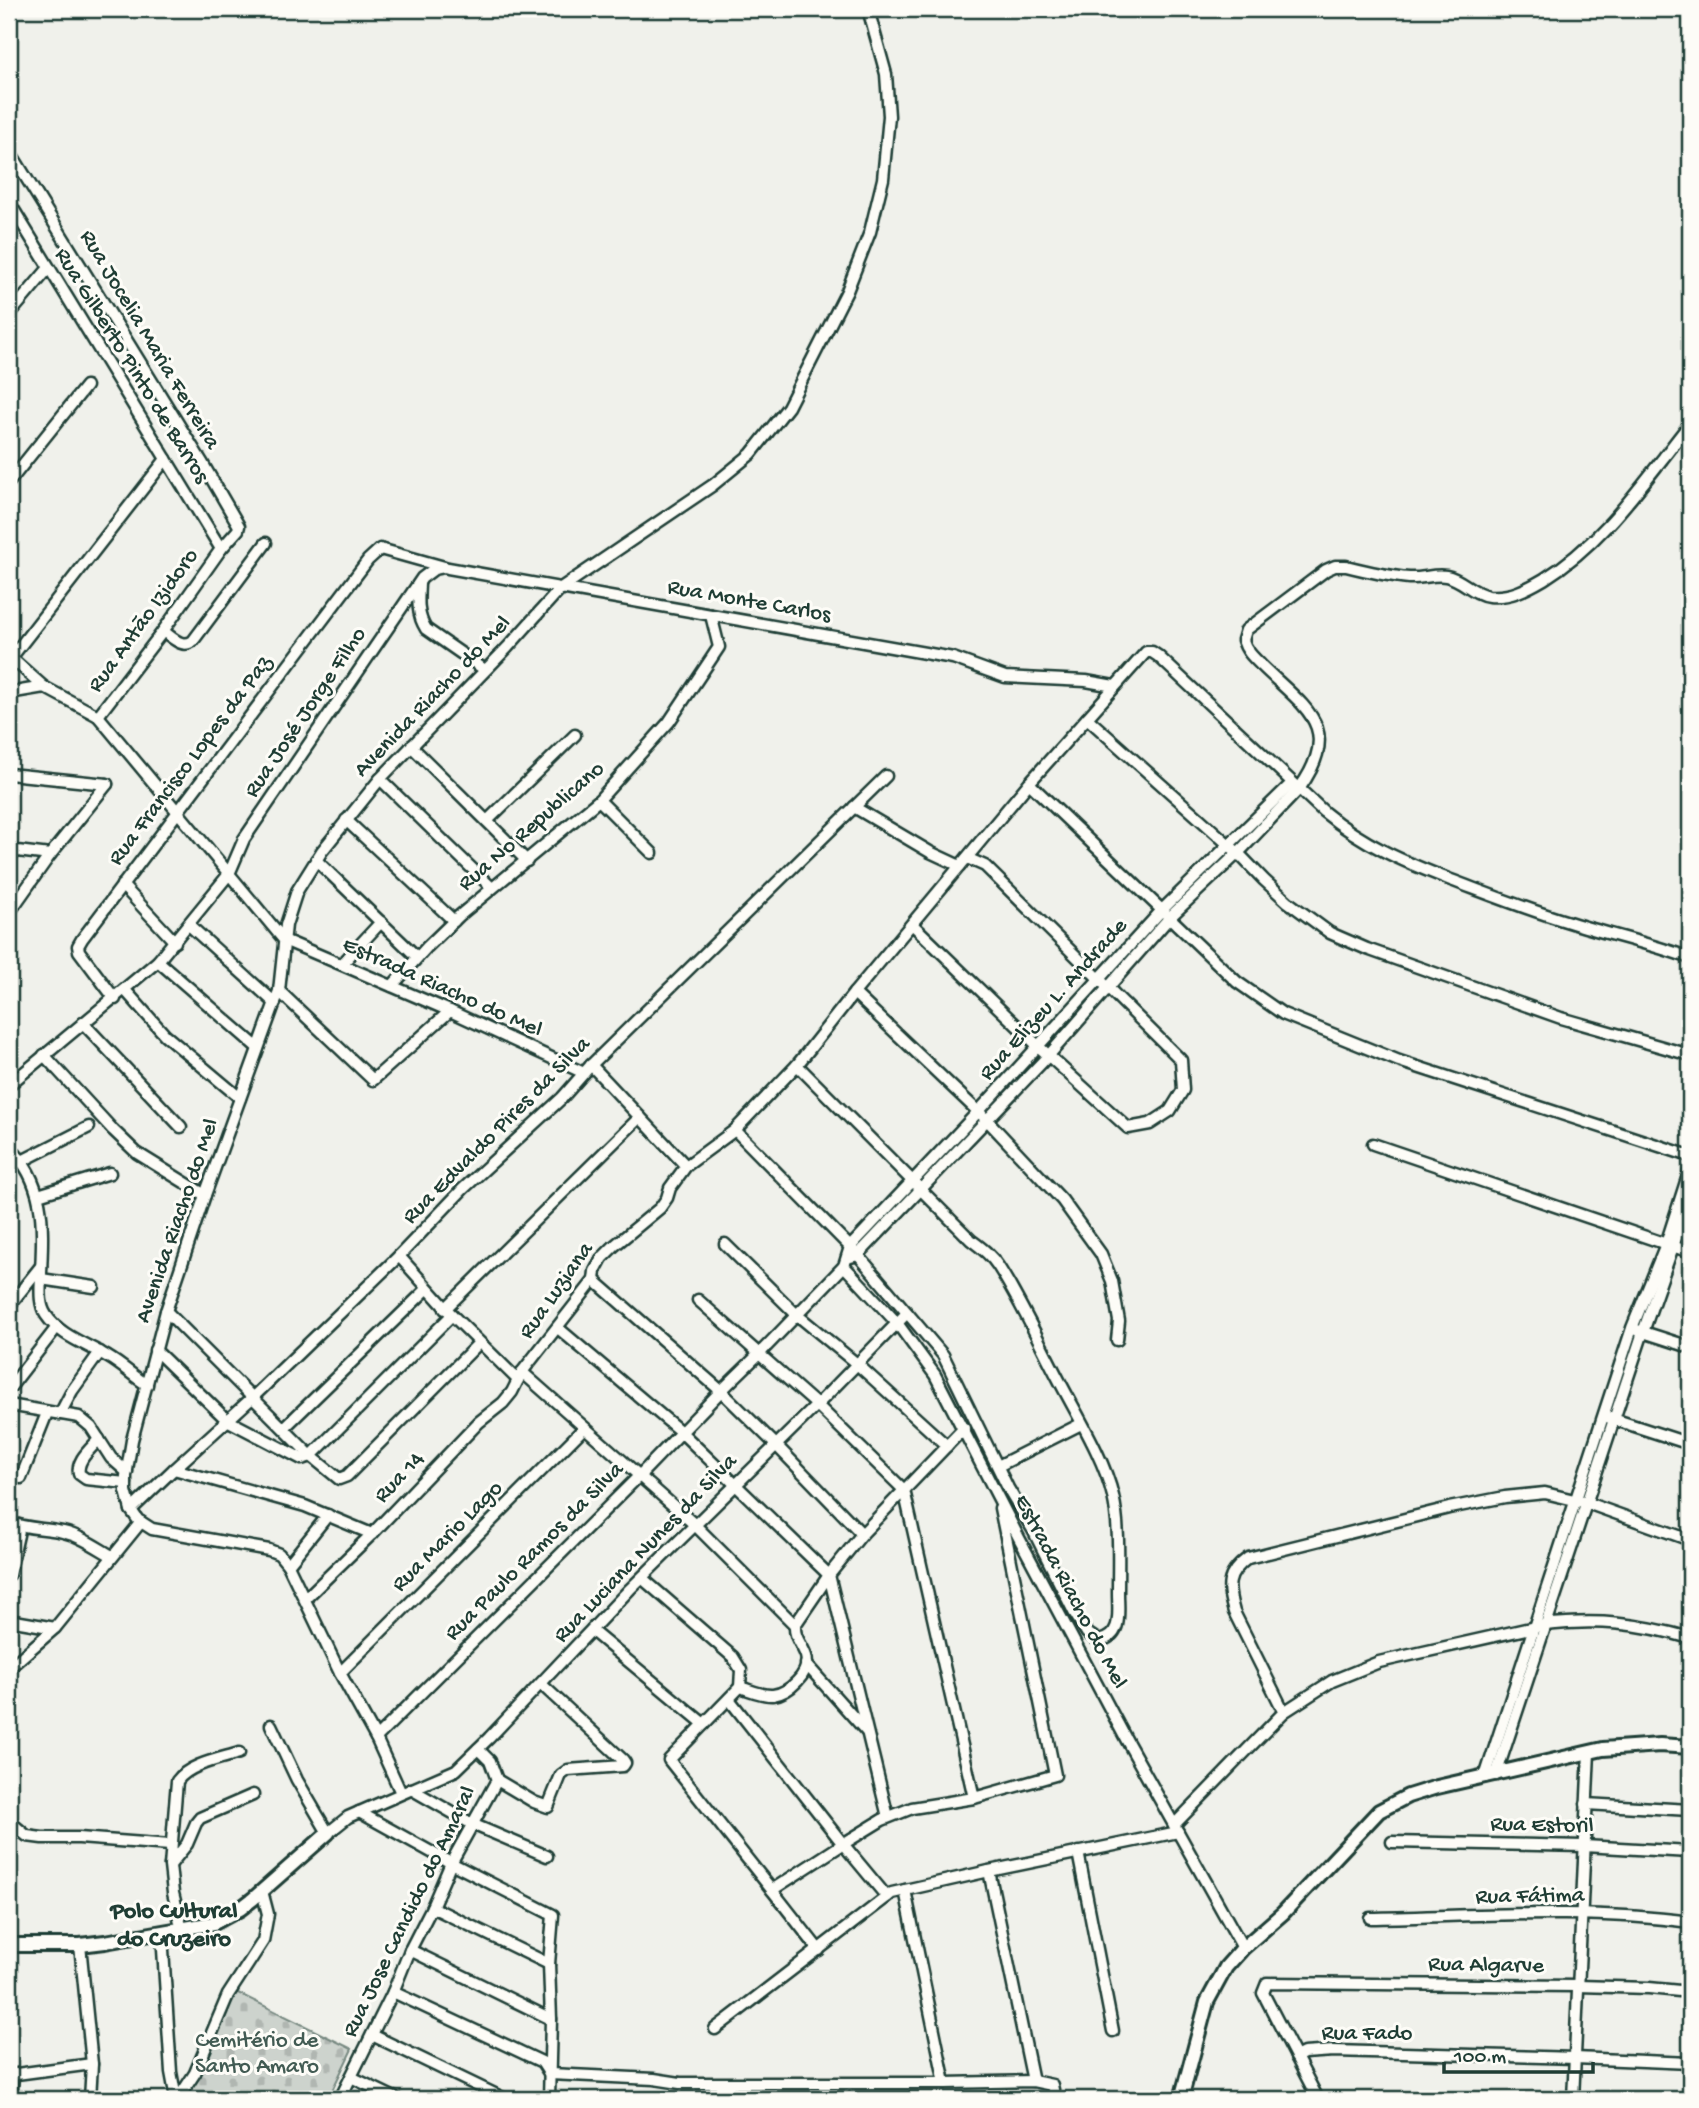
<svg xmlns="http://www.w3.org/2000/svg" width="1699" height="2108" viewBox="0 0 1699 2108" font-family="'Gochi Hand',sans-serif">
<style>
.cemetery{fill:url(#cemetery-stones);stroke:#768880;stroke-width:2}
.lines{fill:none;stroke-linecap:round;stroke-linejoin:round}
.minor-casing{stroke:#1f3d34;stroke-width:15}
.major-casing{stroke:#1f3d34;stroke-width:18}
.minor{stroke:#fdfcf7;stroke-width:10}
.major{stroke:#fdfcf7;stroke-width:12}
.labels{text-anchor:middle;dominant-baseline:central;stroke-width:6;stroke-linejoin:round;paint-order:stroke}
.street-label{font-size:23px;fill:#1f3d34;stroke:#fdfcf7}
.park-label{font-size:23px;fill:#425b53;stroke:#fdfcf7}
.neighbourhood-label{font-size:24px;font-weight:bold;fill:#1f3d34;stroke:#fdfcf7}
</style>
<defs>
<pattern id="cemetery-stones" width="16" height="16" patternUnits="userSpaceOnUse" patternTransform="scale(1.75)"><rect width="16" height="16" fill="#cdd3cd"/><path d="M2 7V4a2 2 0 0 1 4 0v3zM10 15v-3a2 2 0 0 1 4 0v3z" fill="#b0b6b1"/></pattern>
</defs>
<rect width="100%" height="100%" fill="#f0f1eb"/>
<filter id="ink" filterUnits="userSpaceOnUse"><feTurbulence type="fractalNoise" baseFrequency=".0143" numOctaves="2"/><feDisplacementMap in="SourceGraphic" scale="14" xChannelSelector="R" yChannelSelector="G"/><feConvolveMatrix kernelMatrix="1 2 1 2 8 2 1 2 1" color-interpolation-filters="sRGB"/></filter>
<g filter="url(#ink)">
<path class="cemetery" d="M236,1992L352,2049L328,2099H186Z"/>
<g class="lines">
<defs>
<g id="minor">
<path d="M9,150L203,464L239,526L238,530L221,549L163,631L98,716"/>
<path d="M9,202L221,549"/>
<path d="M9,315L48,269"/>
<path d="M9,482L86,386"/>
<path d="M419,584C418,601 417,615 426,629L485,670"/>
<path d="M163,631C172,637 182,649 193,641L266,543"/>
<path d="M9,656L44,687"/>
<path d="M11,658L166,459"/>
<path d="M9,693L44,687L98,716L284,940L450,1011L584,1073"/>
<path d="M1087,718L1238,853L1264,880L1288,902L1330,933L1367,949L1561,1018L1690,1055"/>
<path d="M411,746L527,861"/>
<path d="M9,774L107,784"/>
<path d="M380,779L492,888"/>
<path d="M1029,783L1237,982L1283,1014L1399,1061L1690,1156"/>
<path d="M599,800L652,853"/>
<path d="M854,807L930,852L960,866"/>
<path d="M346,820L454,921"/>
<path d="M487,821L575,735"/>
<path d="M9,850L50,855"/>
<path d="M316,860L417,957"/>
<path d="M122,885L175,942"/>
<path d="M9,913L50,855L107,784"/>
<path d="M912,924L1038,1046L1128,1128L1150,1124L1170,1111L1183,1090L1181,1060L985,866L967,858"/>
<path d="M189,925L275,1003"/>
<path d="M158,961L258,1048"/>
<path d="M342,964L381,922"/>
<path d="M392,986L427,947L459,916L599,800L669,722L719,647L711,615"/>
<path d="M125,990L165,1035L240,1098"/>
<path d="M279,991L373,1080L450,1011"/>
<path d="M854,993L987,1120L1062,1200L1101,1254L1112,1281L1119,1321L1117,1340"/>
<path d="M115,999L79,951L78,946L82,939L368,560L380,549L448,568L953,658L1005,677L1086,681L1114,686"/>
<path d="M83,1023L181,1127"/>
<path d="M44,1055L113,1130L137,1153L205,1195"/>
<path d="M591,1065L686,1166"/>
<path d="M9,1085L158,961L229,874L244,839L422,578L434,569L444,567"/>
<path d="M735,1130L858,1255L943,1355L1008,1488L1033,1530L1074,1612L1087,1633L1099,1641C1123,1636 1118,1613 1118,1593C1118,1564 1120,1525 1113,1496C1104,1458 1077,1415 1059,1380C1039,1342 1021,1302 998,1266C991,1255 982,1248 971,1240L797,1065"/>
<path d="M1373,1144L1690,1252"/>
<path d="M9,1147C46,1183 43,1225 41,1273C41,1286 38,1303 46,1315C60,1336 87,1344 108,1357C122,1365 133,1376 147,1385"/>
<path d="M22,1161L89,1127"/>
<path d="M9,1171L19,1158"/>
<path d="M38,1195L110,1173"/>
<path d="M725,1244L796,1314L857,1364L947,1446"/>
<path d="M399,1256L452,1315L518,1380"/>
<path d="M847,1258L858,1255L1049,1055L1170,917L1238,853L1299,789C1344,727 1305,708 1262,666C1254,658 1246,651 1243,640L1246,630L1326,570L1335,566H1346C1366,571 1388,576 1409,578C1421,579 1434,574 1446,576C1463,579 1472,594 1489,596C1510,598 1527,589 1544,579C1593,549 1629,502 1664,457C1673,446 1680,435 1690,424"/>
<path d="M844,1266L897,1323L935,1375L1019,1538L1127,1741L1243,1948"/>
<path d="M41,1279L94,1287"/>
<path d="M594,1280L721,1391L776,1445L862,1534"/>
<path d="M698,1300L817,1405L904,1490L974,1798"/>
<path d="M9,1306L41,1266"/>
<path d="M445,1309L640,1117"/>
<path d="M166,1311L311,1456L339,1479L347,1476L479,1343"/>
<path d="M558,1328L681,1432L829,1575L888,1817"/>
<path d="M1637,1330L1690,1347"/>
<path d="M155,1350L227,1420L302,1459L311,1456L452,1315"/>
<path d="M522,1372L695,1525L795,1625"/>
<path d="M9,1389L57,1327"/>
<path d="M9,1405L79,1417L91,1427L111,1458L127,1472"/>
<path d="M60,1414L72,1391L100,1352"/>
<path d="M1607,1417L1690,1444"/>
<path d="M284,1428L427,1289"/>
<path d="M99,1439C91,1449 76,1460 79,1474L86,1479L126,1483"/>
<path d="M998,1466L1081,1424"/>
<path d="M174,1469L305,1506L372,1534"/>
<path d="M21,1478L47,1413"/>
<path d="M131,1510L174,1469L252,1398L399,1256L463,1189L562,1098L591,1065L886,776"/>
<path d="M9,1522C26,1529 45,1528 63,1532C81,1536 96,1547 112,1556"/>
<path d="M288,1565L328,1515"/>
<path d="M9,1575L20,1526"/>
<path d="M642,1578L733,1657L741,1670L740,1687"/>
<path d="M305,1599L372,1534L479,1422L503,1403L512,1392L522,1372L594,1280L595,1271L602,1258L614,1246L660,1208L667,1198L670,1188L686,1166L735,1130L797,1065L854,993L1029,783L1146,652H1152L1158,656L1324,812C1364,845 1404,862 1451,880C1491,895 1531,911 1572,923C1611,935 1652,944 1690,958"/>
<path d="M9,1620L55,1628"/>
<path d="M592,1631L704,1724"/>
<path d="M806,1664L866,1731"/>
<path d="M9,1668L55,1628L141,1522"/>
<path d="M340,1673L584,1428"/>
<path d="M729,1699L843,1844L882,1820L912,1808L974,1798L1055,1775L1000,1508"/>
<path d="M1284,1712L1234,1612C1227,1587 1225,1575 1248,1558L1449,1508L1505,1497L1545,1493L1587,1503L1690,1540"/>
<path d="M271,1725L297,1780L328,1833L348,1817L456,1770L489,1738L630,1589L817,1405L907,1313"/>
<path d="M376,1738L640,1475L721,1391L759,1354L844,1266L850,1247L978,1112L1162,910L1292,783"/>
<path d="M478,1749L490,1761L497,1780"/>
<path d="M1496,1775L1643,1332L1690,1198"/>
<path d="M1485,1777L1632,1328L1666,1244L1690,1169"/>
<path d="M497,1780L534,1802L548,1807L561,1775L568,1770L623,1766L625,1763L623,1760L541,1684"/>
<path d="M411,1789L472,1824L547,1856"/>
<path d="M401,1793L376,1738L340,1673L288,1565L279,1554L269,1550L152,1529L138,1520L131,1510L126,1491V1476L132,1440L166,1311L205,1195L279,991L286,925L297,891L322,851L380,779L508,647L561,588L713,485L751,454L788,407L847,291L870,232L883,179L889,116L886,74L868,9"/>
<path d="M1586,1804L1690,1810"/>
<path d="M359,1812L451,1863L553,1915L549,1964L551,2019L549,2099"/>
<path d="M9,1821L27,1836L42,1838H79L170,1845"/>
<path d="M1174,1825L1284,1712L1332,1681L1379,1662L1544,1625C1598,1619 1638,1623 1690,1638"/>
<path d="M1392,1842L1584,1846L1690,1852"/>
<path d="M1078,1852L1113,2031"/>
<path d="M170,1865L187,1844L196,1823L200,1818L253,1795"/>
<path d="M772,1890L819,1950"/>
<path d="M905,1890L945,2083"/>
<path d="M887,1897L843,1844L772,1890L669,1760L740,1687C750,1690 762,1696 773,1695C789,1693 811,1673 806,1656C802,1644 794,1638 795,1625L829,1575L862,1534L964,1428"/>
<path d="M432,1907L549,1964"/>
<path d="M1370,1918C1476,1916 1585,1908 1690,1922"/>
<path d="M182,1930L173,1893L170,1866L177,1781C189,1764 220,1759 239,1753"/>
<path d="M162,1934L171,2072L176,2099"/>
<path d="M80,1945L92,2064L90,2099"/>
<path d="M410,1950L551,2019"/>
<path d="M393,1992L542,2062L549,2073"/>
<path d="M715,2029L892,1893L989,1871"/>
<path d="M372,2035L505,2099"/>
<path d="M1296,2057L1304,2053L1334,2051L1575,2058L1690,2063"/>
<path d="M550,2074L654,2079L680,2083H945L1033,2081L1052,2085L1055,2099"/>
<path d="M9,2075L92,2064"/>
<path d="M351,2077L397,2099"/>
<path d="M1033,2081L989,1871L1178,1832"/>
<path d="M11,2099L13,2074"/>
<path d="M178,2099L195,2073L228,1995L263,1941L268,1914L262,1891"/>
<path d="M340,2099L393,1992L410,1950L432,1907L451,1863L497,1780"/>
<path d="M1318,2099L1263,1993L1267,1983L1578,1986L1649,1988L1690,1992"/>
<path d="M1573,2099L1589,1752"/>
</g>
<g id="major">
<path d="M9,1945H80L105,1942L214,1923L240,1909L253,1899L328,1833"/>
<path d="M1181,2099L1207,2002L1226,1967L1243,1948L1283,1913L1379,1811L1408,1796L1437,1787L1603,1749L1660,1745L1690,1747"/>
</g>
</defs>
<use href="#minor" class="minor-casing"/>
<use href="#major" class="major-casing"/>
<use href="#minor" class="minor"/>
<use href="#major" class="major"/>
</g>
</g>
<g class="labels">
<g class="street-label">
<text transform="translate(149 340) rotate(59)">Rua Jocelia Maria Ferreira</text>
<text transform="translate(131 366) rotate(58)">Rua Gilberto Pinto de Barros</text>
<text transform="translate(749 602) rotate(10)">Rua Monte Carlos</text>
<text transform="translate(144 621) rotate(-54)">Rua Antão Izidoro</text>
<text transform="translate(433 697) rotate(-46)">Avenida Riacho do Mel</text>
<text transform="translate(306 713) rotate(-56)">Rua José Jorge Filho</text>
<text transform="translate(191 761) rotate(-53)">Rua Francisco Lopes da Paz</text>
<text transform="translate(532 827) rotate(-41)">Rua No Republicano</text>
<text transform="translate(442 988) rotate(24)">Estrada Riacho do Mel</text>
<text transform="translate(1054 1000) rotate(-48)">Rua Elizeu L. Andrade</text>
<text transform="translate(497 1131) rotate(-45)">Rua Edvaldo Pires da Silva</text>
<text transform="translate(178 1221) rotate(-71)">Avenida Riacho do Mel</text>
<text transform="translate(557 1291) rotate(-55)">Rua Luziana</text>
<text transform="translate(400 1478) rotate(-46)">Rua 14</text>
<text transform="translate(448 1537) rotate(-45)">Rua Mario Lago</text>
<text transform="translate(646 1549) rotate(-46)">Rua Luciana Nunes da Silva</text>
<text transform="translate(535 1552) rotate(-45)">Rua Paulo Ramos da Silva</text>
<text transform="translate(1070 1592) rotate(62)">Estrada Riacho do Mel</text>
<text transform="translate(1542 1826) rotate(1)">Rua Estoril</text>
<text transform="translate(1530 1897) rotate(-1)">Rua Fátima</text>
<text transform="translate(410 1912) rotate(-64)">Rua Jose Candido do Amaral</text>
<text transform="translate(1486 1966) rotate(1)">Rua Algarve</text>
<text x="1367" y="2034">Rua Fado</text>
</g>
<g class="park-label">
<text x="257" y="2041">Cemitério de<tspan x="257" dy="26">Santo Amaro</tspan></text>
</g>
<g class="neighbourhood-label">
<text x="174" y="1912">Polo Cultural<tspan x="174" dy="28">do Cruzeiro</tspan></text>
</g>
</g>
<rect width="1699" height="2108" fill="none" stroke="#fdfcf7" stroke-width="35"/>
<rect x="18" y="18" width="1664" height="2073" fill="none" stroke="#1f3d34" stroke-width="2.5" filter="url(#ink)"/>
<path d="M1444 2062v10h149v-10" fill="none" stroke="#1f3d34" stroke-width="3.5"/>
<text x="1454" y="2062" font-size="21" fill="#1f3d34" stroke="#fdfcf7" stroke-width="5" paint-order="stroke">100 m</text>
</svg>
